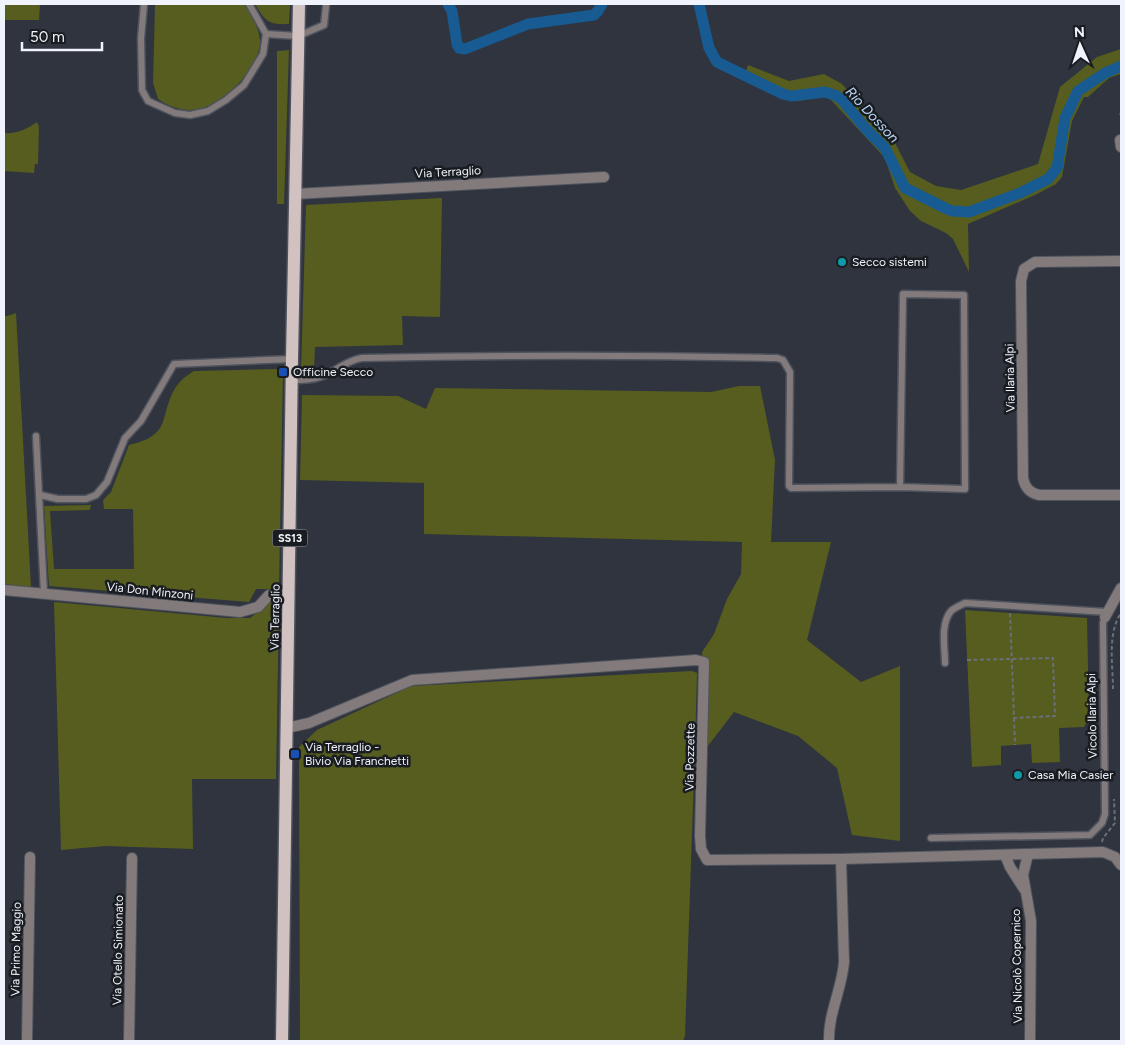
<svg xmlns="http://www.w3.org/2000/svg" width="1125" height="1045" viewBox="0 0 1125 1045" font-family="Figtree,sans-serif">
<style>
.green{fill:#565d1f}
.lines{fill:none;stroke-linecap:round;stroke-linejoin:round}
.canal{stroke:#175b92;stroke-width:11}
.lane-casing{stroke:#4e535d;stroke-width:9}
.street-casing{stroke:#4e535d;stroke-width:12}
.primary-casing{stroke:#4e535d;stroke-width:15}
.path{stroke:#6a6f79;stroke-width:2;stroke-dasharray:4 2.5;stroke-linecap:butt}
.lane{stroke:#837b7b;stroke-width:6}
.street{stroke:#837b7b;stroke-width:10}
.primary{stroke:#d1c1c1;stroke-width:12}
.culture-dot{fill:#0f9aa8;stroke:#191c21;stroke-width:2}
.transit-dot{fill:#1a4fb4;stroke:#191c21;stroke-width:2}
.labels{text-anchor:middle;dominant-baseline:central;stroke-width:5;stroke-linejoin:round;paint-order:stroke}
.shield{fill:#191c21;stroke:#b0b2ba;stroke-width:1}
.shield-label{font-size:11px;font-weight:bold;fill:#f0f3fb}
.street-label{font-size:12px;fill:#f0f3fb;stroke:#191c21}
.poi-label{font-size:12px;fill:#f0f3fb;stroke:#191c21;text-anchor:start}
.water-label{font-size:14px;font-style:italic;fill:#b8d8f8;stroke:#191c21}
</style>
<rect width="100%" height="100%" fill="#2f343f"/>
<g class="green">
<path d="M4,4H40L39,20H4Z"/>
<path d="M155,4H245C250,15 261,30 260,43C259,68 223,105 198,109C183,112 170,107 158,99L153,83Z"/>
<path d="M255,4H290L289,24C268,25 265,21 255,4Z"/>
<path d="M1121,49V74L1109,78L1088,97H1084L1072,121L1062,177L1056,184L1035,195L968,224L969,272L953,239L946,233L921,221L910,211L895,188L885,158L832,101L828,98L820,97L799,101L745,75L748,65L789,81L824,74L842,84L893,139L910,172L936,186L961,190L1038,164L1060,87L1097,57Z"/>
<path d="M289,50L284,204H277V51Z"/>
<path d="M37,122L39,127L38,164H35L34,173L4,171V133C17,134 27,129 37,122Z"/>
<path d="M442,198L440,317L402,316L403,345L315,347L314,369L301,370L306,205Z"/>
<path d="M16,313L31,587L4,584V317Z"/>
<path d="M276,369L283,373L279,589H256L249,602L49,586L44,506L91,505L90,510L50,511L54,569H134L133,509H104L103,500L111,492L129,445C141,442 155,438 161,426C163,423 164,418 165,415C171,394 174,383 194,371Z"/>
<path d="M739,386H760L775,460L771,542H831L807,640L861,682L900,666V841L852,835L837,768L798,736L734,712L704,751L705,686L702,652L714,634L727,599L741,574L742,542L424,534V483L300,480L302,395L398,396L426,409L435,388L711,392Z"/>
<path d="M54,602L226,618H250L270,602H275L279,605L276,779H192L193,849L105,846L61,850Z"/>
<path d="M965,610L1087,618L1089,717L1084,727L1059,728L1060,762L1032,763L1031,744L1001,746V765L972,767Z"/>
<path d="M692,671L697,673L695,747L685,1036L683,1041H300L299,747L317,730L411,686Z"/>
</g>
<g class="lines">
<g class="canal">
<path d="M448,4L452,11L457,44L459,48L465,49L528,24L594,15L598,11L602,4"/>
<path d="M699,4L709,48L717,62L783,94L791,96L825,92L837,96L842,100L866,129L885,148L905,188L945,208L952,211L969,212L1020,193L1048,179L1057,168L1065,118L1078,91L1105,73L1121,66"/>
</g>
<defs>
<g id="lane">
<path d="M144,4L141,38L142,90L148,101L175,113L190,115L208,111L226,100L244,85L263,54L266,34L249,4"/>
<path d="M266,34L298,36L324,25L326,6"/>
<path d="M291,380C302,380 313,380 323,376C336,371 347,360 362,358C500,355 638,355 777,358L783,360L790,372L789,486L791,488L900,487L903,294L964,295L965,489L900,487"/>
<path d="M36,436L44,593"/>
<path d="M40,495L58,499H86L96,495L107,482L125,438L141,421L174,364L292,359"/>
<path d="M945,663C945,648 940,624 951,611C954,608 961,605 965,603L1107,612"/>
<path d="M931,838L1090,835L1102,823L1105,814L1103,623L1105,617"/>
</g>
<g id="street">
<path d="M1120,140L1121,147"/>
<path d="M295,194L604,177"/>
<path d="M1121,261L1035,262L1024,269L1021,281L1023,478C1025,488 1030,493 1039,495H1121"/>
<path d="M4,590L240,612L258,607L269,595H289"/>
<path d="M1105,617L1121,588"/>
<path d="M287,728L309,723L412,680L696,660L704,662L700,836L701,849L707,860L841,859L1103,852L1115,857L1121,865"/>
<path d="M1028,854L1023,875L1031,921L1030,1041"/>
<path d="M1005,855L1010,867L1024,889"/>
<path d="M27,1041L30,857"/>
<path d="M129,1041L132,858"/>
<path d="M829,1041C828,1014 842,989 844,962L841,859"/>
</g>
<path id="primary" d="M282,1041L292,359L299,4"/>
</defs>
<use href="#lane" class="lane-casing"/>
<use href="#street" class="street-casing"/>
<use href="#primary" class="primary-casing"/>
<g class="path">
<path d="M1120,113L1121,115"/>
<path d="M4,180H5"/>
<path d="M967,660L1053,658L1055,716L1014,718L1010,613"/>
<path d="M1113,689C1113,665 1107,634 1121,613"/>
<path d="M1014,718L1015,745"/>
<path d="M1102,842L1103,838L1115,823L1114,799"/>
</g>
<use href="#lane" class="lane"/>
<use href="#street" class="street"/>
<use href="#primary" class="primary"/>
</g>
<g class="culture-dot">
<circle cx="842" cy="262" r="5"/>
<circle cx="1018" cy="775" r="5"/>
</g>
<g class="transit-dot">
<rect x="278" y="367" width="10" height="10" rx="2.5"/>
<rect x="290" y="749" width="10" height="10" rx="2.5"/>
</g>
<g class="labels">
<rect class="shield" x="272.5" y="529.5" width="35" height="17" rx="4"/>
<g class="shield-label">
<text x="290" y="538">SS13</text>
</g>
<g class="street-label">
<text transform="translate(448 172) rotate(-3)">Via Terraglio</text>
<text transform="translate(1010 378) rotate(-91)">Via Ilaria Alpi</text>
<text transform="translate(150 591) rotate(6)">Via Don Minzoni</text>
<text transform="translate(275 617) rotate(-89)">Via Terraglio</text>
<text transform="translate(1092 716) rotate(-91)">Vicolo Ilaria Alpi</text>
<text transform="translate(690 757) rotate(-89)">Via Pozzette</text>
<text transform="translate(16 949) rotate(-89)">Via Primo Maggio</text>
<text transform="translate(118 950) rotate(-89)">Via Otello Simionato</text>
<text transform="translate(1017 966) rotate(-91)">Via Nicolò Copernico</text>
</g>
<g class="poi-label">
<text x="852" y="262">Secco sistemi</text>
<text x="293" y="372">Officine Secco</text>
<text x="305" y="747">Via Terraglio -<tspan x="305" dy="14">Bivio Via Franchetti</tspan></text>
<text x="1028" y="775">Casa Mia Casier</text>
</g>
<g class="water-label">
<text transform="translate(872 115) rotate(47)">Rio Dosson</text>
</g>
</g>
<rect width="1125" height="1045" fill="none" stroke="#f0f3fb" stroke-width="10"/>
<g transform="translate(1080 45) rotate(357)" stroke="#191c21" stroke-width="4" paint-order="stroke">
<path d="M0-4L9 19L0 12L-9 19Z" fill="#f0f3fb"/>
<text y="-8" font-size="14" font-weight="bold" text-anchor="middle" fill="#f0f3fb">N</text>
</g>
<path d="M22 42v8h80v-8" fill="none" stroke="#f0f3fb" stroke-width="2.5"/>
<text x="30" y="42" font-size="15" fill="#f0f3fb" stroke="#191c21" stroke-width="4" paint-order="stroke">50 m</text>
</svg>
